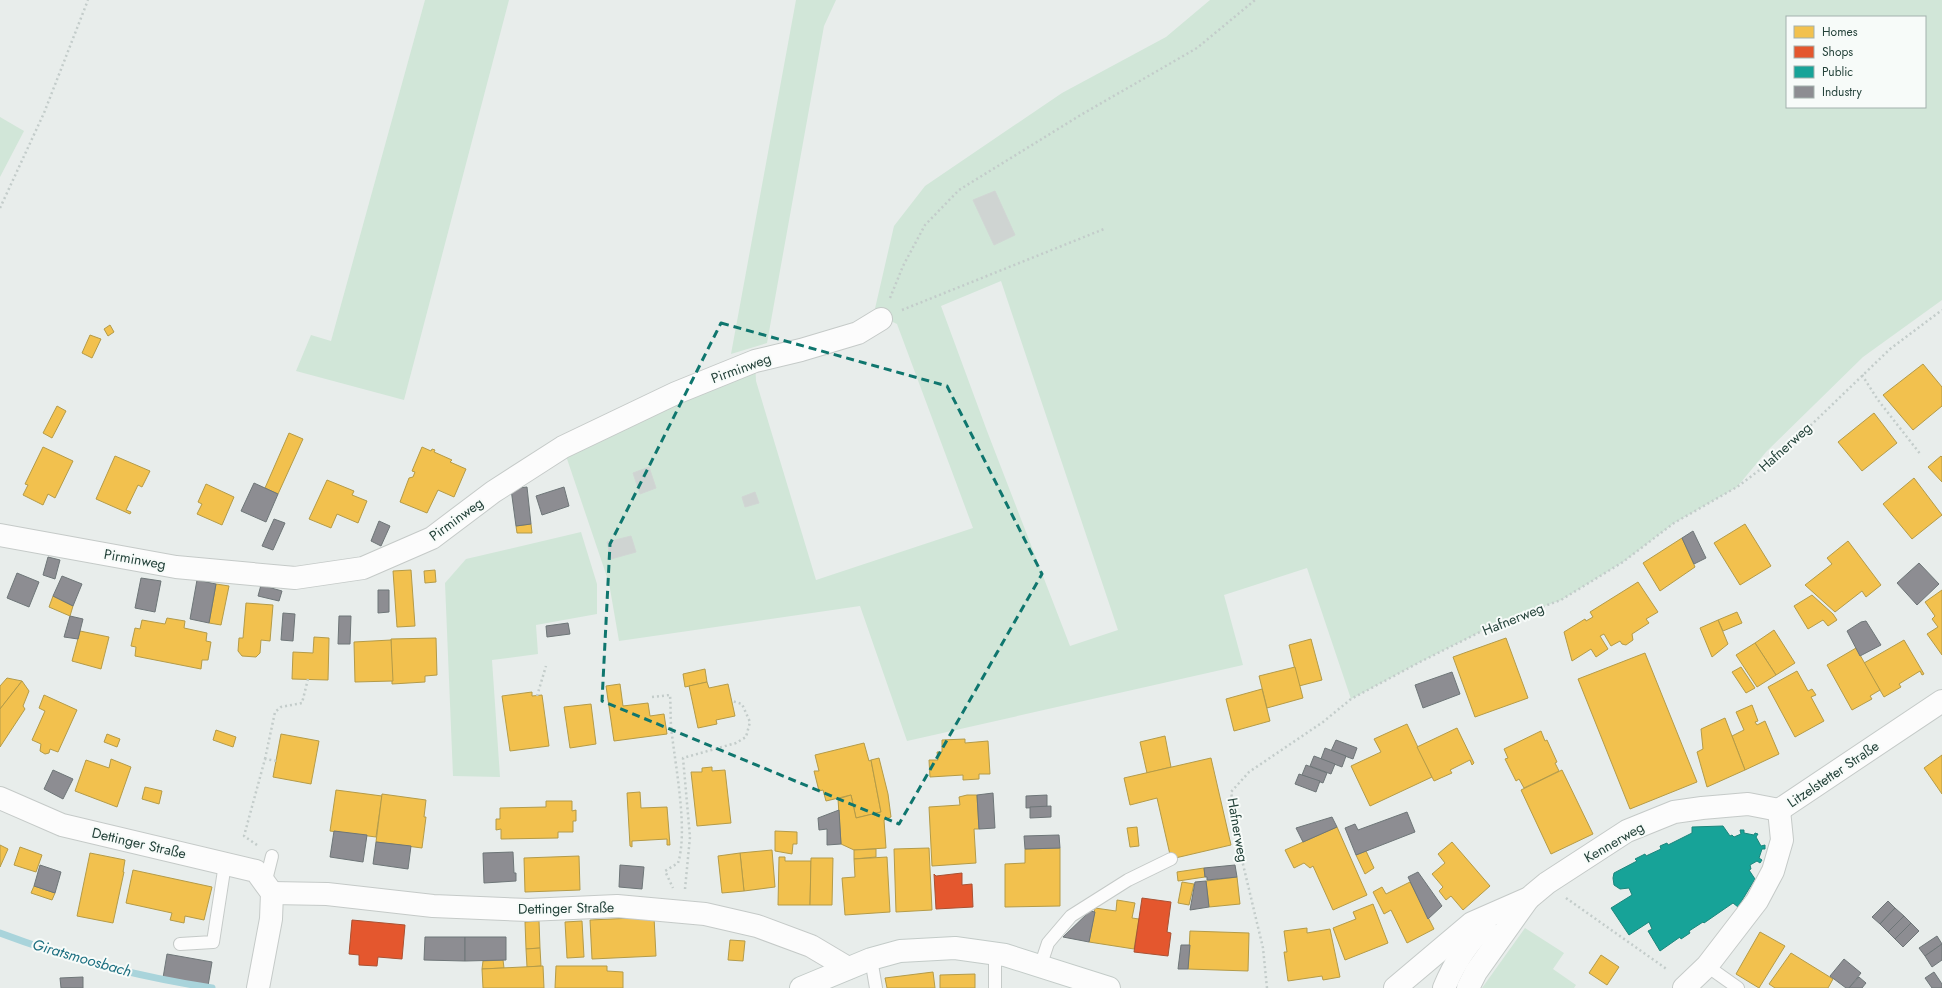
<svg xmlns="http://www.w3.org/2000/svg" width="1942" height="988" viewBox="0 0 1942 988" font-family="Jost,sans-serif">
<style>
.green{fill:#d1e6d8;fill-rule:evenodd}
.homes{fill:#f2c14e;stroke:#b49b48}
.shops{fill:#e4572e;stroke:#aa5132}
.public{fill:#17a398;stroke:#1b867c}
.industry{fill:#8d8d92;stroke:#6e7678}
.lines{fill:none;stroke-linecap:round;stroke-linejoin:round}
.stream{stroke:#a9d4db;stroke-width:7}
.building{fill:#cfd4d2;stroke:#d1d6d4}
.lane-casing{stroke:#c5cac8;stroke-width:14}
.street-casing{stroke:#c5cac8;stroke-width:24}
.secondary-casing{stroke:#c3cbc8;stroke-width:24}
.path{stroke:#c3ccca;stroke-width:2.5;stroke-dasharray:2 3;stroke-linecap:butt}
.lane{stroke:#fcfcfc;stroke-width:12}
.street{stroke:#fcfcfc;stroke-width:22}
.secondary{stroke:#fcfcfc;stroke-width:22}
.marked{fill:none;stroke:#0f766e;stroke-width:3;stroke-dasharray:8 5;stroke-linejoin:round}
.labels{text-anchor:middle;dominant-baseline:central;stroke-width:4;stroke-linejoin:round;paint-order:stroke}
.street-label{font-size:14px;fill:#24423a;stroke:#f7fbf9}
.water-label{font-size:15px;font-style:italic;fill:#1c6f80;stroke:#f7fbf9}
</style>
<rect width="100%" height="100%" fill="#e8edeb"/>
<g class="green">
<path d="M425,0H509L404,400L296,371L311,335L331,341Z"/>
<path d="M796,0H836L824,26L767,343L731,354Z"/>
<path d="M1210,0H1942V300L1863,357L1766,452L1737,487L1674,523L1623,562L1561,600L1498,623L1420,662L1351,699L1307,568L1224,595L1243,665L907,741L860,606L619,641L609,583L563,447L755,361L756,381L816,580L973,528L897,324L874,313L894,226L925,186L1062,93L1166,37ZM1787,17H1925V107H1787ZM1001,281L1118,630L1070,646L987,431L941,306Z"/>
<path d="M0,117L24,131L0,177Z"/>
<path d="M581,532L597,584V614L536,625L538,654L492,660L500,777L453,776L445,583L466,559Z"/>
<path d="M1525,928L1564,953L1553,969L1576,985L1574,988H1482Z"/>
</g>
<g class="homes">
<path d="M110,325L114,332L108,336L104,329Z"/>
<path d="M90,335L101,339L92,358L82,353Z"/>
<path d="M1923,364L1942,387V406L1913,430L1883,395Z"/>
<path d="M57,406L66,411L52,438L43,433Z"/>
<path d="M1874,413L1897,443L1862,471L1838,442Z"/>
<path d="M289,433L303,439L278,494L265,488Z"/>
<path d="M43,447L73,461L55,498L48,494L43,505L23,495L28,485L25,484Z"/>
<path d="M422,447L431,451L432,449L435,450L434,452L452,460L450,462L466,469L454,497L438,490L427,513L400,502L409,478L413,477L415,472L412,471Z"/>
<path d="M115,456L150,471L142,487L138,485L126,510L131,512L130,514L96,499Z"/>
<path d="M1941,456L1942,457V482L1928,467Z"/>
<path d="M1914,478L1942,515L1912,539L1883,504Z"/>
<path d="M327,480L354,491L352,495L367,501L358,523L337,514L331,528L309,519Z"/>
<path d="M206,484L234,497L222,525L197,514L202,504L198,502Z"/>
<path d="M531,524L532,533H517L516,526Z"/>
<path d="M1745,524L1771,566L1740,585L1714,543Z"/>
<path d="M1682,538L1695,567L1660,591L1643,563Z"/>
<path d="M1848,541L1881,585L1866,597L1862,591L1835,612L1805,585L1832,564L1827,558Z"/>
<path d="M411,570L415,626L397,627L393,571Z"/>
<path d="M435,570L436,582L425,583L424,571Z"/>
<path d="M1638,582L1658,612L1646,619L1649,623L1632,634L1633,640L1626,645L1622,644L1620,641L1611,646L1604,634L1600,636L1608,649L1596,657L1591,649L1572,661L1564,632L1585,619L1586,621L1593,617L1590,612Z"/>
<path d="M216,584L229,586L221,625L209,623Z"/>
<path d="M1942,590V655L1927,634L1938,627L1932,619L1935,616L1925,602Z"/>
<path d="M1812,595L1833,614L1837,620L1828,626L1823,620L1808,629L1794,606Z"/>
<path d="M53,596L73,606L70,616L49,607Z"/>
<path d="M246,603L273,605L270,641L261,640L260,653L256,657L242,656L238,651L239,638H243Z"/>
<path d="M1737,612L1742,623L1723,631L1718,620Z"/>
<path d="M167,618L185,621L184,628L207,633L206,641L211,642L208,660H202L201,669L135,656L136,647L131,646L135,628L140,629L142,620L165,624Z"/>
<path d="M1718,620L1728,644L1712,657L1700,628Z"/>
<path d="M1774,630L1795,663L1776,675L1755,643Z"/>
<path d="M80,631L109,637L101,669L72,661Z"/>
<path d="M314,637L329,638L328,680L292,679L293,652L313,653Z"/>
<path d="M436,638L437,675L425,676V682L392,684L391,639Z"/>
<path d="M1506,638L1528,698L1475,717L1453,657Z"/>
<path d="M1311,639L1322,680L1299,686L1289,645Z"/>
<path d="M391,640L393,681L355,682L354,642Z"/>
<path d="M1904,640L1924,674L1922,675L1920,671L1899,684L1901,687L1884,697L1864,663Z"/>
<path d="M1755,643L1776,675L1757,687L1736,655Z"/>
<path d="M1856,648L1880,690L1870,696L1872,699L1852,710L1827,665Z"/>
<path d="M1645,653L1697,782L1630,809L1578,679Z"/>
<path d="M1295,667L1303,698L1267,708L1259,676Z"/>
<path d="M1741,667L1755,688L1746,693L1732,672Z"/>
<path d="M705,669L707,682L685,687L683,674Z"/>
<path d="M1797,671L1808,691L1812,689L1816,695L1811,697L1824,721L1795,737L1768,687Z"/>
<path d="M7,678L22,681L0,709V686Z"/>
<path d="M22,681L29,691L23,706L25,709L0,747V709Z"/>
<path d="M707,682L709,688L728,684L735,716L716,720L717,724L698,728L689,686Z"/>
<path d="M620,684L623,706L648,703L650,716L664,714L667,734L614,741L606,686Z"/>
<path d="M1262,689L1270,721L1234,731L1226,699Z"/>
<path d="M532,692V696L542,695L549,746L510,751L502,696Z"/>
<path d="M44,695L77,710L58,752L50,749L49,753L45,754L40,751L41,744L32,740L45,711L39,708Z"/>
<path d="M591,704L596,744L570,748L564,707Z"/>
<path d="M1752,705L1758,721L1755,722L1757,725L1765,721L1779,754L1745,770L1732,736L1744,730L1736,712Z"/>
<path d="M1725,718L1745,770L1707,787L1697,752L1703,749L1701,729Z"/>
<path d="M1407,724L1432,777L1370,806L1351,766L1381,752L1374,739Z"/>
<path d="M1457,728L1474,763L1472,765L1470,760L1450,770L1452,773L1434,781L1417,747Z"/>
<path d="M216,730L236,737L233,747L213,740Z"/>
<path d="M1541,731L1545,741L1547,740L1557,762L1555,763L1559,771L1524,788L1519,779L1516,781L1505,759L1508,758L1504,749Z"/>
<path d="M107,734L120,739L117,747L104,742Z"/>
<path d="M281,734L319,741L311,784L273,777Z"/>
<path d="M1165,736L1171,767L1147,773L1140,742Z"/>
<path d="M965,739V743L988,741L990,774H979V779L963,780V775L930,777L929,760H938L937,752H942V740Z"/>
<path d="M864,743L869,761L871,760L881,812L856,818L851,795L826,801L823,790L819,791L814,771H819L815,755Z"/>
<path d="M1942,755V794L1924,768Z"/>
<path d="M879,758L888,794L891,817L884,820L886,848L854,850L841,844L838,799L851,795L856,818L881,812L871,760Z"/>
<path d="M1211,758L1231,845L1171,859L1157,798L1130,805L1124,778Z"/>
<path d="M111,759L131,767L117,807L75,791L86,760L109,768Z"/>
<path d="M712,767V771L725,770L731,823L697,826L691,772H702V768Z"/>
<path d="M1562,770L1593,834L1551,854L1521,790Z"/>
<path d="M145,787L162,791L159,804L142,799Z"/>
<path d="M336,790L382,796L376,837L330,831Z"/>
<path d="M640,792L641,808L667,807L670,845H667V839L632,841V847L630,846L627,793Z"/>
<path d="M382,794L426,800L424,817H426L422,848L376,842Z"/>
<path d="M967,795H977L979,829H974L976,863L932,866L929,807L960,805L959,797Z"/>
<path d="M546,801H572V811L576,810V821H573V832H558V838L501,839V829L496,830V819H500V808L546,807Z"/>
<path d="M1137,827L1139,846L1130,847L1127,828Z"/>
<path d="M1337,827L1367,895L1333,910L1313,866L1310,868L1304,863L1294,868L1285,850Z"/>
<path d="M775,831L797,832V844H793L792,854L775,851Z"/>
<path d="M1452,842L1490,886L1463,910L1451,896L1446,900L1439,891L1443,887L1432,874L1445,863L1438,854Z"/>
<path d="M0,845L8,849L0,867Z"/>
<path d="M20,847L42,855L36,872L14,865Z"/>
<path d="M929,848L932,910L896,912L894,849Z"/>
<path d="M1060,848V906L1005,907V864L1025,863V849Z"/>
<path d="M876,849V857L854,859V850Z"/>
<path d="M772,850L775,887L744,891L740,853Z"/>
<path d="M1366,851L1374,868L1365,874L1356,855Z"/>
<path d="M90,853L125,860L123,872H124L113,923L77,916Z"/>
<path d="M740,853L744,891L722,893L718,856Z"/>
<path d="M579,856L580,890L525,892L524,858Z"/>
<path d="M779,857H785V861H811L810,905H778Z"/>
<path d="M887,857L890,912L845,915L842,878L855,877L854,859Z"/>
<path d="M811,858H833L832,905H810Z"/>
<path d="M1204,868L1205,877L1178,881L1177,872Z"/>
<path d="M133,870L212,887L204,920L185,916L184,923L170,920L172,913L126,903Z"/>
<path d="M1237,877L1240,904L1209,907L1206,881Z"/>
<path d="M1182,882L1194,884L1189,905L1178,903Z"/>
<path d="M1410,882L1434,929L1407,943L1391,910L1384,914L1373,892L1382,887L1386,894Z"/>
<path d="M34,886L55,893L52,900L31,893Z"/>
<path d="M1117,900L1135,903L1132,918L1139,919L1134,949L1089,942L1095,908L1116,911Z"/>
<path d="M1373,904L1388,943L1345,960L1333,928L1356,919L1353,912Z"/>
<path d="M654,917L656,956L592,959L590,920Z"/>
<path d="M539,921L540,948L526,949L525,922Z"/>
<path d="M582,921L584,957L567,958L565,922Z"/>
<path d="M1307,928V933L1330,929L1340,977L1323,980L1322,976L1288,981L1284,952H1287L1284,931Z"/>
<path d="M1190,931L1249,933L1248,971L1188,969Z"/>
<path d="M1760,932L1785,946L1759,988L1736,974Z"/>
<path d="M730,940L745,941L743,961L728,960Z"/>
<path d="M540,948L541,966L527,967L526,949Z"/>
<path d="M1791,953L1833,979L1828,988H1775L1769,984Z"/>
<path d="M1601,955L1619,967L1607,985L1589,973Z"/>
<path d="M503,960L504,968L482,969L483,961Z"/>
<path d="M543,966L544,988H483L482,969Z"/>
<path d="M556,966H607V971L623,972V988H555Z"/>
<path d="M933,972L935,988H887L885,978Z"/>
<path d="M975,974V988H940V975Z"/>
</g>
<g class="shops">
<path d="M962,873V885L972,884L973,907L936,909L934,874L936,876Z"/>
<path d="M1142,898L1171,902L1167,932L1171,933L1168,956L1134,952Z"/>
<path d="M352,920L405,925L402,959L378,957L377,966L359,965V955L349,954Z"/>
</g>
<path class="public" d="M1723,826L1730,836L1732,835L1734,837L1741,834L1740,830H1744V833L1754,835L1755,833L1758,834L1756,837L1761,846L1765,845V849H1762L1759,858L1762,860L1760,863L1757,861L1750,865L1751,869L1749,870L1755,879L1738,907L1733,903L1704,923L1703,922L1689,931L1690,933L1681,939L1680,937L1660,951L1648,931L1652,929L1649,922L1629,935L1611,908L1632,895L1629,888L1620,889L1614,885L1613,878L1614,873L1637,861L1635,859L1645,854L1646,856L1661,849L1660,846L1667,843L1668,845L1692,833V827Z"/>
<g class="industry">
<path d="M254,483L278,494L266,522L241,511Z"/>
<path d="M527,487L531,524L516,526L511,489Z"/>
<path d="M564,487L569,506L542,515L536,496Z"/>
<path d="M274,519L285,523L273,550L262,546Z"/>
<path d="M379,521L390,526L381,546L371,541Z"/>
<path d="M1693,531L1706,558L1694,564L1682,538Z"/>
<path d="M48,557L60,560L55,579L43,575Z"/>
<path d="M1919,563L1939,584L1917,605L1897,583Z"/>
<path d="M17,573L39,582L29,607L7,598Z"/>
<path d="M62,576L82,584L73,606L53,596Z"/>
<path d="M141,578L161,581L155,612L135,608Z"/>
<path d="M197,580L216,584L209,623L190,619Z"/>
<path d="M261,585L282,591L279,601L258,596Z"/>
<path d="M378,590H389V612L378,613Z"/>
<path d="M283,613L295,614L293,641L281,640Z"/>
<path d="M70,616L83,619L78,639L64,637Z"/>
<path d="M339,616H351L350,644H338Z"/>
<path d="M1866,621L1881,645L1860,656L1847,631L1861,622Z"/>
<path d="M568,623L570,634L547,637L546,626Z"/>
<path d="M1452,672L1460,694L1423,708L1415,685Z"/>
<path d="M1336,740L1357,748L1353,759L1331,751Z"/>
<path d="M1325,748L1346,756L1342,767L1321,759Z"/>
<path d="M1314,756L1335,764L1331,774L1310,766Z"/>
<path d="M1306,765L1327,773L1323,783L1302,775Z"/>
<path d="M53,770L73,779L63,799L44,789Z"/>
<path d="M1299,774L1320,781L1316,792L1295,784Z"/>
<path d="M993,793L995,828L979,829L977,795Z"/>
<path d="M1047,795V807L1026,808V796Z"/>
<path d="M1051,806V817L1030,818V807Z"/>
<path d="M839,810L841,844L827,845V829L819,830L818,818Z"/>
<path d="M1407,812L1415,832L1356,855L1345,828L1355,824L1358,830Z"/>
<path d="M1332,817L1337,827L1303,842L1296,828Z"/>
<path d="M334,831L367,835L363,862L330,857Z"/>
<path d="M1059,835L1060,848L1025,849L1024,836Z"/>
<path d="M376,842L411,846L408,869L373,864Z"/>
<path d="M513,852L514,873H516V881L484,883L483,853Z"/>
<path d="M40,865L61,872L55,893L34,886Z"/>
<path d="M620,865L644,867L642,889L619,887Z"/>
<path d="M1235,865L1237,877L1207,880V877H1205L1204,868Z"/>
<path d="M1418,872L1442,906L1428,919L1408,877Z"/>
<path d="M1206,881L1209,907L1190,910L1195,882Z"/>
<path d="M1888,901L1895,908L1880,924L1872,917Z"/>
<path d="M1895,908L1904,916L1888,932L1880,924Z"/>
<path d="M1090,911L1095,912L1089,942L1063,937Z"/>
<path d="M1904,916L1911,923L1895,939L1888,932Z"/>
<path d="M1911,923L1919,931L1903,947L1895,939Z"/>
<path d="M1937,936L1942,944L1925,956L1919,948Z"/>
<path d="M425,937H465V961L424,960Z"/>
<path d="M465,937H506V960L465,961Z"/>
<path d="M1942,944V960L1932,967L1925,956Z"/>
<path d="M1181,945H1190L1188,969H1178Z"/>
<path d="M167,954L212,962L208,986L163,978Z"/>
<path d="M1844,959L1861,973L1849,988H1846L1830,976Z"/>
<path d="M1934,972L1942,984V988H1932L1925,978Z"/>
<path d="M83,977V988H61L60,978Z"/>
<path d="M1859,977L1866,983L1862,988H1849Z"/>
</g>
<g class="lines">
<path class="stream" d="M0,933C69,959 140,977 212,988"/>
</g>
<g class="building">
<path d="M995,191L1015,235L994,245L973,200Z"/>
<path d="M649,467L656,488L640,494L633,473Z"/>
<path d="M755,492L759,503L745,507L742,497Z"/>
<path d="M631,536L636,552L611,559L607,542Z"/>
</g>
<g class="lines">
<defs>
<g id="lane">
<path d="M265,884L272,856"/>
<path d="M180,944L213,942L225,864"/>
<path d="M871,959L876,988"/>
<path d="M1707,966L1738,988"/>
<path d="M1040,967L1048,943L1071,916L1128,880L1171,859"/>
<path d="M995,988V954"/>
</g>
<g id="street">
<path d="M0,535L176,567L295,578L363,568L432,538L493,492L563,447L676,393L755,361L801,350L858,333L881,319"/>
<path d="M0,798L62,825L256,871L272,893L271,919L258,988"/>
<path d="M1779,810L1942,701"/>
<path d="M272,893L327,894L433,906L528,910L617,906L705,914L757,926L811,946L848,968"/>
<path d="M1395,988L1472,923L1529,898L1547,883L1627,831L1674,812L1702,808L1748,804L1779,810"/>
<path d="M1444,988C1454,964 1466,944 1485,926"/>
<path d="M1468,988L1476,972L1528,899"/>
<path d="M1684,988L1707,966L1757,901L1773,871L1782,840L1779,810"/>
</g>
<path id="secondary" d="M801,988L871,959L900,951L955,948L1005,955L1109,988"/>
</defs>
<use href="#lane" class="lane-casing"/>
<use href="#street" class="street-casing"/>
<use href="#secondary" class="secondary-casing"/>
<g class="path">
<path d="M0,208L44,113L88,0"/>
<path d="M890,298L903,266L925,225L959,190L1079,116L1197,48L1255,0"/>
<path d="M902,310L1104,229"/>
<path d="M1862,375L1878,400L1921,455"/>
<path d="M537,696L546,666"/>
<path d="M652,697L670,695C671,708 670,722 672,735C676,769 688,832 678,863L665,871L673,888"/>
<path d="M265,759L275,712L281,707L302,703L308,679"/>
<path d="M257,845L244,836L265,759L277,761"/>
<path d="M685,889L690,837L683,758L736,743L746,737L750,722L742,704L732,701"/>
<path d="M1566,898L1668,970"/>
<path d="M1267,988L1263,948L1242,860L1231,792L1249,772L1323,722L1351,699L1420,662L1498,623L1561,600L1623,562L1674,523L1737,487L1782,453L1890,349L1942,310"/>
</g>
<use href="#lane" class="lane"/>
<use href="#street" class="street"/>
<use href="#secondary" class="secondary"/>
</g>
<path class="marked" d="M721,323L947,386L1042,574L899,824L602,701L610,544Z"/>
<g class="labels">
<g class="street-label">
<text transform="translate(741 368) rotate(-20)">Pirminweg</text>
<text transform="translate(1785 447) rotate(-42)">Hafnerweg</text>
<text transform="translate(456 519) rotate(-36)">Pirminweg</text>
<text transform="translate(135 559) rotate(10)">Pirminweg</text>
<text transform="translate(1513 619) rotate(-22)">Hafnerweg</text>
<text transform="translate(1833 774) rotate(-34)">Litzelstetter Straße</text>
<text transform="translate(1238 830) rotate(80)">Hafnerweg</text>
<text transform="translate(1614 842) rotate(-30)">Kennerweg</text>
<text transform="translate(139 843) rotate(13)">Dettinger Straße</text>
<text transform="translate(566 908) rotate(-1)">Dettinger Straße</text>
</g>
<g class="water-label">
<text transform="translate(82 958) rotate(16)">Giratsmoosbach</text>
</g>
</g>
<rect x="1786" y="16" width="140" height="92" fill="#f7fbf9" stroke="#a3b1ad"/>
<rect x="1794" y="26" width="20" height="12" fill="#f2c14e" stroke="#a3b1ad"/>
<text x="1822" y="36" font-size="12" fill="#24423a">Homes</text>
<rect x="1794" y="46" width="20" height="12" fill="#e4572e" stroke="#a3b1ad"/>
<text x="1822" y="56" font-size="12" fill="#24423a">Shops</text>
<rect x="1794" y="66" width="20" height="12" fill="#17a398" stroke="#a3b1ad"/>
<text x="1822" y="76" font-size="12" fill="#24423a">Public</text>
<rect x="1794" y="86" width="20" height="12" fill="#8d8d92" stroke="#a3b1ad"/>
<text x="1822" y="96" font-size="12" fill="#24423a">Industry</text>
</svg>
